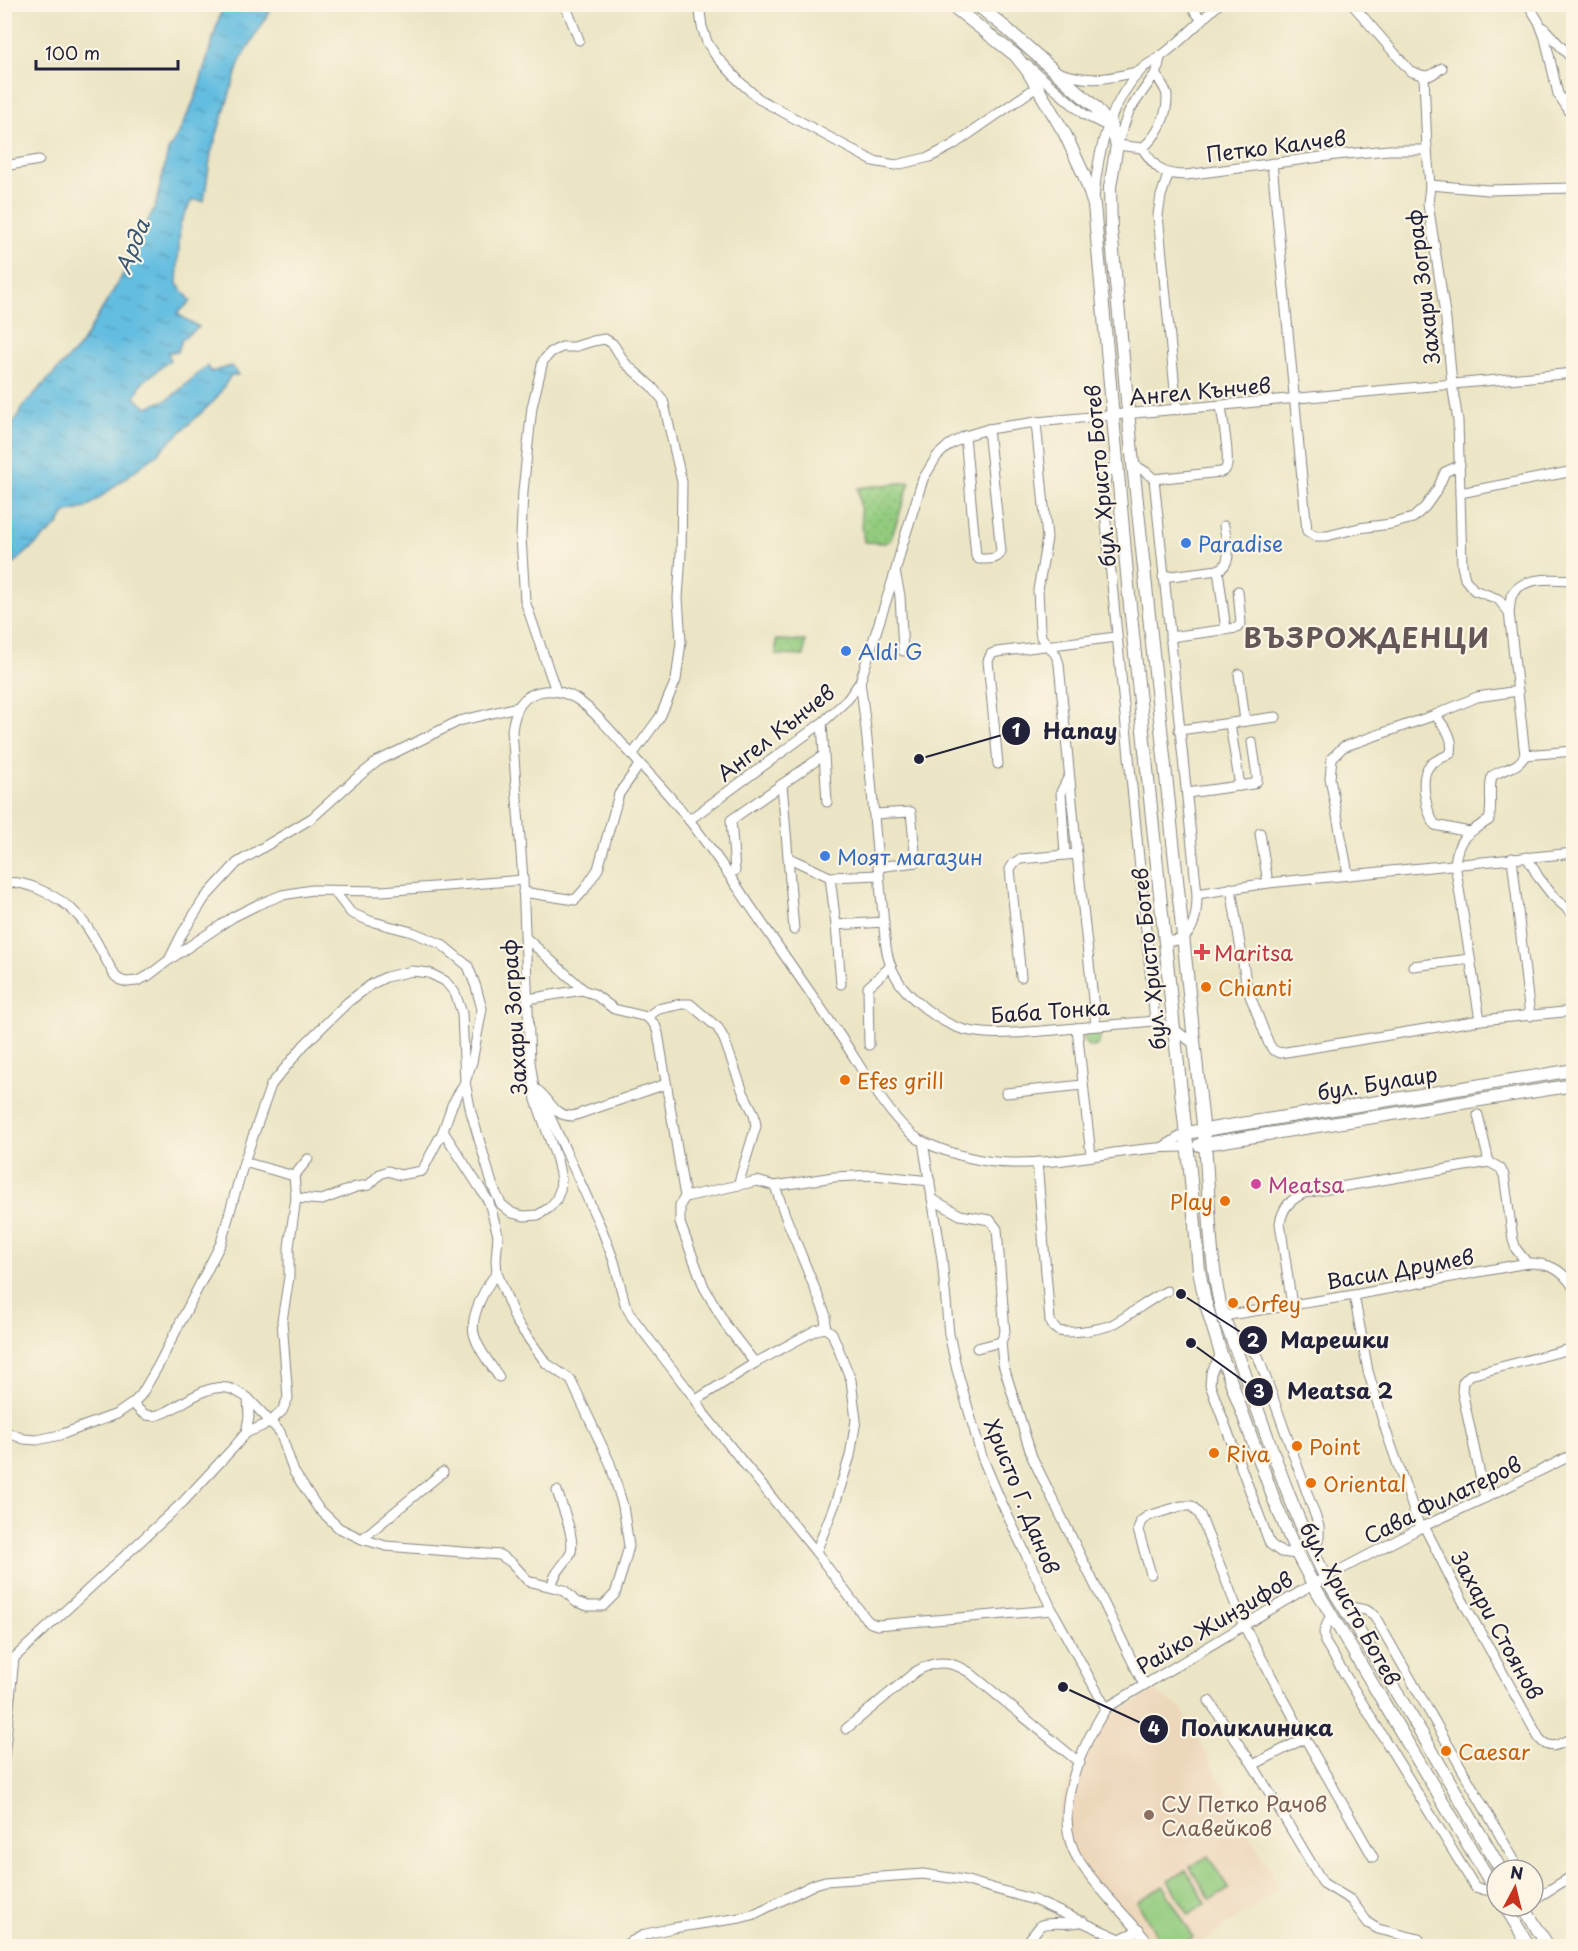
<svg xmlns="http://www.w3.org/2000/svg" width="1578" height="1951" viewBox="0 0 1578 1951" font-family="'Playpen Sans',sans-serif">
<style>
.built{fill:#edd7bb}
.grass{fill:#92cb7e;stroke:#5a765c;stroke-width:1.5}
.park{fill:url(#park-dots);stroke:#5a765c;stroke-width:1.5}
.water{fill:url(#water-ripples);stroke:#42708e;stroke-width:1.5}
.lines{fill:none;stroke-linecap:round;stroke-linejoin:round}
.minor-casing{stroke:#868480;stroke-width:11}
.secondary-casing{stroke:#868480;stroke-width:14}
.minor{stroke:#fff;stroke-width:9}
.secondary{stroke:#fff;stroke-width:12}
.shop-dot{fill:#3f7fe0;stroke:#fcf5e5;stroke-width:2}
.health-dot{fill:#e0444e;stroke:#fcf5e5;stroke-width:2}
.food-dot{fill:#e8710a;stroke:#fcf5e5;stroke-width:2}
.hotel-dot{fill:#d1479c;stroke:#fcf5e5;stroke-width:2}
.education-dot{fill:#8d6e63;stroke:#fcf5e5;stroke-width:2}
.labels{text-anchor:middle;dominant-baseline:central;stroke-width:4.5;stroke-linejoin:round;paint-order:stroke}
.street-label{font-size:21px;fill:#22223b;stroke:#fcf5e5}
.shop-label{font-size:21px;fill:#366cbe;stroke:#fcf5e5;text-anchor:start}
.health-label{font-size:21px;fill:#be3a42;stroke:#fcf5e5;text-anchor:start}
.food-label{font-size:21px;fill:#c56008;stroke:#fcf5e5;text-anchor:start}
.hotel-label{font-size:21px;fill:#b23c85;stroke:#fcf5e5;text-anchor:start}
.education-label{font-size:21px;fill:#785e54;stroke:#fcf5e5;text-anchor:start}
.water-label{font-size:22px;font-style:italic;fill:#395875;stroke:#fcf5e5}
.district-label{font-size:27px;font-weight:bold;letter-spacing:1.5px;fill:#655757;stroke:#fcf5e5}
.leader{fill:none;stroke:#22223b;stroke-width:2}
.callout-dot{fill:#22223b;stroke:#fcf5e5;stroke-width:2}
.mark-label{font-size:18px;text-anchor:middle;font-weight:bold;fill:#fff}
.callout-label{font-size:22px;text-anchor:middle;font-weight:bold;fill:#22223b;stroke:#fcf5e5;stroke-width:4.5;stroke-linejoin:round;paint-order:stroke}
</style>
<defs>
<pattern id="park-dots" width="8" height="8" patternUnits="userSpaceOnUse" patternTransform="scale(1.5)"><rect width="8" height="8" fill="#92cb7e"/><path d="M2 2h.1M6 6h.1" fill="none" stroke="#7eae6e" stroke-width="1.8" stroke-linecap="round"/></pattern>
<pattern id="water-ripples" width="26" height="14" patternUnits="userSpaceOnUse" patternTransform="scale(1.5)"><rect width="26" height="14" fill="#63bde0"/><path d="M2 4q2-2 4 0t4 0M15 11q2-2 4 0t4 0" fill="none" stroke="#5199b7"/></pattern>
</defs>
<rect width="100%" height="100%" fill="#fcf5e5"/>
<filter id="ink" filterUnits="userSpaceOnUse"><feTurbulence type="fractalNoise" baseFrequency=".0167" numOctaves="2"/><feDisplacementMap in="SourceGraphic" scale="12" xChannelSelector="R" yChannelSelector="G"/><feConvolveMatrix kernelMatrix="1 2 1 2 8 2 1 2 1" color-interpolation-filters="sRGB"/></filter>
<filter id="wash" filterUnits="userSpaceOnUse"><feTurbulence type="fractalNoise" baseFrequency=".008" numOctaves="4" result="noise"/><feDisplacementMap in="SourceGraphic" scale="24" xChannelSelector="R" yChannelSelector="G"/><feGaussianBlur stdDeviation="1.35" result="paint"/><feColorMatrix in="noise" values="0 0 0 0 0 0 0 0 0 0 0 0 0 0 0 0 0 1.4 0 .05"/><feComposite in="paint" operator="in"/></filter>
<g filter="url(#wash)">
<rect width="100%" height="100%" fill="#ebe5c5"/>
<path class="built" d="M1155,1691L1181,1708L1280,1889L1197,1946H1142L1071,1865L1060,1837V1807L1076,1764L1098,1724Z"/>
<g class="grass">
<path d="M1208,1856L1229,1889L1211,1900L1190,1867Z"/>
<path d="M1186,1870L1206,1903L1189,1915L1168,1881Z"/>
<path d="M1163,1886L1193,1937L1178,1946H1163L1137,1902Z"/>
</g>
<g class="park">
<path d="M910,482L891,539L886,543L864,542L858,488Z"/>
<path d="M776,640L805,641L804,656L776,655Z"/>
<circle cx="1092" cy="1039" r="8"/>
</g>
<path class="water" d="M223,5H278L269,12L240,61L211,153L204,201L192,200L180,224L177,284L191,301L177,314L199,327L183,338L177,352H168L170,360L141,384L135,398L147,407L169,399L207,366L211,372L231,366L239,375H231L216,399L158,453L86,508L65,513L58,525L5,571V431L17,418L22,407L80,346L121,278L156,204L168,151L179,133L196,96Z"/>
</g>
<g filter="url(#ink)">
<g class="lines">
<defs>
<g id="minor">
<path d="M565,4L579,40"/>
<path d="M699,4L702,27L707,42L716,56L740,82L759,99L873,161L896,165L930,157L953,145L1038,86"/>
<path d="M1189,4L1202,20"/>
<path d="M1352,4L1410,71L1424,76L1431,75L1442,68"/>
<path d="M1528,4L1539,22L1545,38L1558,94L1574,118"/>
<path d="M1543,27L1574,61"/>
<path d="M1027,65L1085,115L1103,124L1112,123"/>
<path d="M1057,72C1089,83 1108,79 1140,71"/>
<path d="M1155,74C1159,80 1166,88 1167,96C1168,115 1157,137 1142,148L1117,145L1129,111L1155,74L1158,67L1160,58"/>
<path d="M1424,76L1427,150L1430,185L1428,204L1446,320L1452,384L1458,421L1462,566L1465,579L1474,590L1498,599L1509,612"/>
<path d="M1142,148C1157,169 1161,175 1186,175L1336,155L1388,150H1427"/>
<path d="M1272,163L1307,531L1315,536H1327L1359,528L1391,524L1413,518L1425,507L1437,490L1445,472L1460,465"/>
<path d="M4,166L39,160"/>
<path d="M1168,175L1161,196L1158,215L1177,410"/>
<path d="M1430,185L1488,190L1574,188"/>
<path d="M1094,200C1097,153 1108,104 1142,69C1148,63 1155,61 1161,56C1182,41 1200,21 1219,4"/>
<path d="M1036,422L1047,538L1038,590L1040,630L1041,637L1056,655L1059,664L1077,854L1096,1026"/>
<path d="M965,436L976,556L979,559C988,559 999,560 1001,551L988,429"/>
<path d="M1117,463L1107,473L1103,492L1155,1021"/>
<path d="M1133,464L1146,472L1154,479L1197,894C1197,909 1196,931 1181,939C1177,941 1170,941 1166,942"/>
<path d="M1154,479L1221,472C1225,470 1226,470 1227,465C1229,451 1223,422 1221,406"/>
<path d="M1460,493L1574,471"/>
<path d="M1218,570L1226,630"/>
<path d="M896,576L900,596L903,651"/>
<path d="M1163,577L1218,570C1235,563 1226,540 1224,526"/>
<path d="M1170,637L1237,628L1241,623L1238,591"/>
<path d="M1239,674L1245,721"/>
<path d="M860,682C871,756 874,830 882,904C885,927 883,954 895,975C906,997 941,1024 965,1030C989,1036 1017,1033 1042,1031C1080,1028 1117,1024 1155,1021L1174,1029L1194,1044"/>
<path d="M556,691L525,601L521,537L523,491L532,407L543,361L551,352L562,347H574L593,341L605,339L613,344L625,363L652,387L663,400L682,482L681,554L678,598L681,642L676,680L660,717L632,755"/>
<path d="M1435,715C1445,728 1454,736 1451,753C1445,757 1435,760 1430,765C1418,777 1427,813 1435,825L1469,832"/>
<path d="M822,723L827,802"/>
<path d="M1230,724L1240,786"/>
<path d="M1179,730L1276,717"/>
<path d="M1525,755L1574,751"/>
<path d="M998,764L988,661L991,654L997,652L1116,637"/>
<path d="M782,784L794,930"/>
<path d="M1187,793L1253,784L1257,781V776L1252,742"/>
<path d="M874,814L911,812L916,862L878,867"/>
<path d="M689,820L822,723L848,699L860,682L895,573L902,546L923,479L937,456L949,445L965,436L988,429L1036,422L1574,373"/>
<path d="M1260,833L1268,883"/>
<path d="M1065,855L1061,792L1068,778"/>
<path d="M1527,857L1539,878L1553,896L1574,915"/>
<path d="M789,858L830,877L879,875"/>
<path d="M1512,858L1530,1016"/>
<path d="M735,871L731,820L824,755"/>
<path d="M1348,874L1330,778L1332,758L1343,747L1435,715L1477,697L1518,691"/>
<path d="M830,877L836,925L841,984"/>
<path d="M4,883C16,881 26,884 36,888C84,907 92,935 115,976L120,980L127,982L137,981L148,976L169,960L233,917L257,905L282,895L312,890L382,891L523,880"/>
<path d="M1231,888L1247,988L1269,1044L1273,1050L1280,1053L1480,1020L1574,1011"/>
<path d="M523,892L575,900L584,890L598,869L619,794L640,764"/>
<path d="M1197,894L1268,883L1574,853"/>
<path d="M836,925L884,922"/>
<path d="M525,937L585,991"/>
<path d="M169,960L182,934L204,899L237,863L312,818L353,781L378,761L459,721L517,707"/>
<path d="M1413,966L1470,959"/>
<path d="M1021,977L1010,869L1014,863L1020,859L1077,854"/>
<path d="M528,999L582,990L594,994L614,1009L647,1017L655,1025L658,1033L685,1197L680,1205V1223L704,1287L727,1327L755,1363"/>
<path d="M647,1017L658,1009L682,1004H690L718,1028L724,1039L743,1092L754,1114L756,1126L738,1185"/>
<path d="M1480,1020L1455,864C1458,836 1467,834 1489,820C1493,806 1488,791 1492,776C1504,768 1518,769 1525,755L1509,612C1510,608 1510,601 1511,597C1521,575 1554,579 1574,580"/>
<path d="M1077,1028L1091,1156"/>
<path d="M869,1045L868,987L891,966"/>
<path d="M534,1088C552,1098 550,1116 573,1116L666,1084"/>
<path d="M1006,1093L1083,1085"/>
<path d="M538,1102L547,1110L602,1230L614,1261L625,1304L632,1317L696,1400L704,1414L816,1552L866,1619L871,1623L877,1625L1052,1610"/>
<path d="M1478,1115L1489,1162L1500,1168L1504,1175L1513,1240L1516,1249L1527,1263"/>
<path d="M923,1142L942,1259L949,1334L957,1370L982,1457L999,1497L1052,1610L1106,1708"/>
<path d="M1163,1147L1186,1133"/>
<path d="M244,1162L294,1176"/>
<path d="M1037,1162L1050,1321C1052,1325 1054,1329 1059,1331C1070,1334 1106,1329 1115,1323C1133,1313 1148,1300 1167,1291"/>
<path d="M775,1186L785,1215L826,1316L825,1328"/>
<path d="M685,1197L757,1181L775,1186L834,1177L874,1175L930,1181"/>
<path d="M296,1198L322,1200L356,1187L369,1185L380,1174L388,1171L400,1175L422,1171L443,1131"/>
<path d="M932,1199L960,1215L990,1220L997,1229L1005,1332L1001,1342L1003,1364L1032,1457L1144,1685"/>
<path d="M497,1273C485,1287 468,1319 475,1337C479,1351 491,1365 499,1377"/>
<path d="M1354,1295L1368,1371L1386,1431L1420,1528"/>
<path d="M1292,1306L1280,1223C1283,1207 1290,1200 1304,1193L1489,1162"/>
<path d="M1223,1316L1354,1295L1527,1263C1549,1263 1562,1269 1574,1288"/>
<path d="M1235,1344L1250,1349L1258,1356L1319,1526V1537L1314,1554"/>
<path d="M977,1348L1001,1342"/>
<path d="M1221,1354L1211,1373L1210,1385L1270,1544L1281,1552L1297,1554"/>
<path d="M248,1398L280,1432L294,1472L318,1508L339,1528L362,1539L386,1546L500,1555L512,1563L528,1581L564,1590L576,1602L588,1606H603L615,1594L622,1572L629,1546L623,1506L610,1463L571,1380L546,1363L516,1321L497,1273L496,1260L498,1235L489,1202L443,1131L452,1105L465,1082L472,1062L482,1009L476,987L468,966L441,944L412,932L370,921L351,913L334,891"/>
<path d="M696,1400L755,1363L816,1330L825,1328L832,1333L851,1380L856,1420L850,1456L836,1501L816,1552"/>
<path d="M4,1431L24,1439L37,1440L60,1435L117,1414L133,1403L141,1395L158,1366L221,1243L244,1162L271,1085L304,1045L348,1002L372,984L386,977L412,971L429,973L445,981L455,993L462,1013L465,1082L471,1112L493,1187L501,1204L512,1213L524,1216L538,1215L549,1208L556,1200L560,1190L561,1179L557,1160L536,1100L530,1062L523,880L512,730C515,710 521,694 544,691C554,690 566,693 575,698C595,710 624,746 640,764C657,782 674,800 689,820C716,854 739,890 764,926C790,964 817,1002 843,1040C861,1067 895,1128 922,1141C949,1154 983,1163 1012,1163C1071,1164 1129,1146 1187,1147"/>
<path d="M246,1433L269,1423L282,1411L288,1398L282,1321L289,1277V1247L296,1198L294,1176L308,1159"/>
<path d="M1485,1498L1462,1391L1463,1382L1470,1375L1574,1348"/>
<path d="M1424,1526L1454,1585L1539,1738C1550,1752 1560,1744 1574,1737"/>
<path d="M362,1539L443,1472"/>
<path d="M1151,1574L1138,1530L1141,1521L1148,1516L1181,1506H1192L1200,1515L1244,1626L1305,1738L1373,1857"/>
<path d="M552,1586C553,1573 564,1566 570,1554C577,1541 562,1507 557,1491"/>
<path d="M1345,1606L1366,1610L1374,1615L1514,1860L1513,1870"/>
<path d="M1331,1614L1324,1632L1325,1642L1475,1887L1485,1890H1495"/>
<path d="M4,1661L14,1658L183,1502L235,1446L246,1433L249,1417L248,1398C241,1394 234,1389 227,1388C199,1382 167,1422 147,1415C141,1414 137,1407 133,1403"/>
<path d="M1209,1701L1253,1765L1323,1883L1351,1900L1368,1923L1378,1929L1419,1939"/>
<path d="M846,1729L915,1672C935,1660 949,1660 969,1672L1080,1763"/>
<path d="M4,1758L14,1658"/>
<path d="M1253,1765L1305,1738"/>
<path d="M1533,1900L1574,1875"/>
<path d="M623,1946L646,1934L673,1928L740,1918L752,1915L815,1884L825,1881L923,1874L964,1880L1034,1900L1120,1939L1139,1930"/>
<path d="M1024,1946L1041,1925C1055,1921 1068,1926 1083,1921"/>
<path d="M1151,1946C1129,1917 1100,1893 1080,1862C1049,1817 1080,1749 1106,1708L1313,1584L1424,1526L1485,1498L1574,1454"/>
</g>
<g id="secondary">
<path d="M950,4L1015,55L1027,70L1065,134L1084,175L1094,205L1129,596L1174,1029L1190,1170L1199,1270L1205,1301L1221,1354L1276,1505L1297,1554L1313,1584L1497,1893"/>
<path d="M976,4L1007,29L1095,107L1112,129L1117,145L1110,187L1111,230L1133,464L1205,1144C1210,1201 1208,1260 1223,1316C1258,1403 1283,1495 1326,1578L1422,1734L1501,1870"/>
<path d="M1186,1133L1574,1070"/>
<path d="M1199,1145L1574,1085"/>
<path d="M1505,1906L1529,1946"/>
<path d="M1523,1906L1548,1946"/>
</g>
</defs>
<use href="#minor" class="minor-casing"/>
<use href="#secondary" class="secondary-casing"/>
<use href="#minor" class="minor"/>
<use href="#secondary" class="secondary"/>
</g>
</g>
<g class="shop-dot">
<circle cx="1186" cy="543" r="6"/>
<circle cx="846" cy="651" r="6"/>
<circle cx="825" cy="856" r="6"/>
</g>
<path class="health-dot" d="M1199 943h6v6h6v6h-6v6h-6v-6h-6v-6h6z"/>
<g class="food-dot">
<circle cx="1206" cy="987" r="6"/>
<circle cx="845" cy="1080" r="6"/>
<circle cx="1225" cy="1201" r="6"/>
<circle cx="1233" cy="1303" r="6"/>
<circle cx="1297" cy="1446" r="6"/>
<circle cx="1214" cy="1453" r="6"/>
<circle cx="1311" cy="1483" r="6"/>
<circle cx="1446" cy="1751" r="6"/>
</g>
<circle class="hotel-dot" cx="1256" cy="1184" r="6"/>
<circle class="education-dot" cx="1149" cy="1815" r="6"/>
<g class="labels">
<g class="street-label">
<text transform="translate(1276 145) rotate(-7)">Петко Калчев</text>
<text transform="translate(1422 287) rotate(-97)">Захари Зограф</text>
<text transform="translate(1200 390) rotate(-5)">Ангел Кънчев</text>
<text transform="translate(1099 476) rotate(-95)">бул. Христо Ботев</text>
<text transform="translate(775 732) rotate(-38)">Ангел Кънчев</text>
<text transform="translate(1148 959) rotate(-96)">бул. Христо Ботев</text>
<text transform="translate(1050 1010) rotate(-4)">Баба Тонка</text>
<text transform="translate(513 1017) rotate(-94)">Захари Зограф</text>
<text transform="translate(1377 1082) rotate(-9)">бул. Булаир</text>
<text transform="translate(1400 1268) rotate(-10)">Васил Друмев</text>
<text transform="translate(1023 1496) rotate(68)">Христо Г. Данов</text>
<text transform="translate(1442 1499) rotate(-26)">Сава Филатеров</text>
<text transform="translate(1351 1603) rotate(61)">бул. Христо Ботев</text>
<text transform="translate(1214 1622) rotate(-31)">Райко Жинзифов</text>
<text transform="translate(1498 1625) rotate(61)">Захари Стоянов</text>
</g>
<g class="shop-label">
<text x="1198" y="543">Paradise</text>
<text x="858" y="651">Aldi G</text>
<text x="837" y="856">Моят магазин</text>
</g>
<g class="health-label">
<text x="1214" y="952">Maritsa</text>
</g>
<g class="food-label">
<text x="1218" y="987">Chianti</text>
<text x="857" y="1080">Efes grill</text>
<text x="1213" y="1201" text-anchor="end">Play</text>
<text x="1245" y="1303">Orfey</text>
<text x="1309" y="1446">Point</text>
<text x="1226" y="1453">Riva</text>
<text x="1323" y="1483">Oriental</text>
<text x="1458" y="1751">Caesar</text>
</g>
<g class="hotel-label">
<text x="1268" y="1184">Meatsa</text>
</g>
<g class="education-label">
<text x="1161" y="1803">СУ Петко Рачов<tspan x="1161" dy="24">Славейков</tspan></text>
</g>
<g class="water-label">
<text transform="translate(131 246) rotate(-68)">Арда</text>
</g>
<g class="district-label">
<text x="1367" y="636">ВЪЗРОЖДЕНЦИ</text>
</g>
</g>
<path class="leader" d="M919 759L1016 731M1181 1294L1253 1340M1191 1343L1259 1392M1063 1687L1154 1729"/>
<g class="callout-dot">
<circle cx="919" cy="759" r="6"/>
<circle cx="1181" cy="1294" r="6"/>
<circle cx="1191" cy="1343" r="6"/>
<circle cx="1063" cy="1687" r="6"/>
<circle cx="1016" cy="731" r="15"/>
<circle cx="1253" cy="1340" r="15"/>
<circle cx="1259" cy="1392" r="15"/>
<circle cx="1154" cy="1729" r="15"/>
</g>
<g class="mark-label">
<text x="1016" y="737">1</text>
<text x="1253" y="1347">2</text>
<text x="1259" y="1398">3</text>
<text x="1154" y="1735">4</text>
</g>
<g class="callout-label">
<text x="1080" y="739">Hanay</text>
<text x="1335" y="1348">Марешки</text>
<text x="1340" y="1399">Meatsa 2</text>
<text x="1257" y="1736">Поликлиника</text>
</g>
<rect width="1578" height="1951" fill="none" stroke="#fcf5e5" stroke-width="24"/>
<g transform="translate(1515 1888) rotate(7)"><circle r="28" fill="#fcf5e5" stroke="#a5a1a1" stroke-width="1.5"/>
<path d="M0-4.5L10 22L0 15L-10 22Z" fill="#c8321e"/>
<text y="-9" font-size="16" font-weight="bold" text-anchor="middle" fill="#22223b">N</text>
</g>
<path d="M36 60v9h142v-9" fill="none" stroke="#22223b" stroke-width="3"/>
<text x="45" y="60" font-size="18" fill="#22223b" stroke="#fcf5e5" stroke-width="4.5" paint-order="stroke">100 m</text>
</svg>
